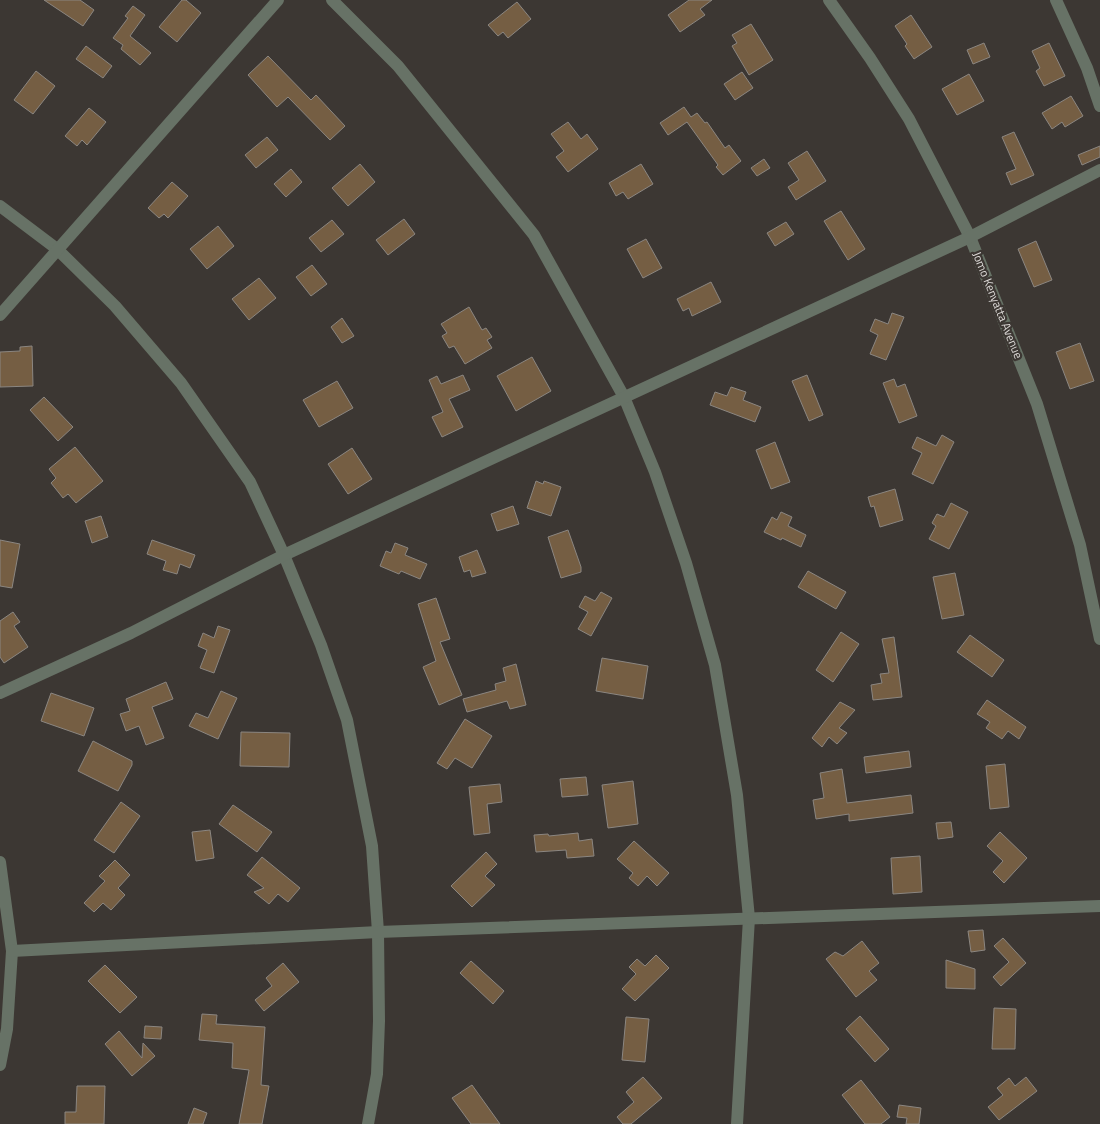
<svg xmlns="http://www.w3.org/2000/svg" width="1100" height="1124" viewBox="0 0 1100 1124" font-family="'Titillium Web',sans-serif">
<style>
.building{fill:#755e43;stroke:#8b8681}
.lines{fill:none;stroke-linecap:round;stroke-linejoin:round}
.minor{stroke:#677266;stroke-width:12}
.labels{text-anchor:middle;dominant-baseline:central;stroke-width:4.5;stroke-linejoin:round;paint-order:stroke}
.street-label{font-size:12px;fill:#dcd9d7;stroke:#3c3733}
</style>
<rect width="100%" height="100%" fill="#3c3733"/>
<g class="building">
<path d="M44,0H80L94,10L83,26Z"/>
<path d="M182,0H186L201,13L177,42L159,27Z"/>
<path d="M689,0H712L700,9L705,15L680,32L668,15Z"/>
<path d="M517,2L531,19L508,38L503,32L498,36L488,25Z"/>
<path d="M133,6L145,15L130,36L151,53L140,65L121,49L123,45L113,38L128,18L125,16Z"/>
<path d="M911,15L932,47L914,59L905,46L907,44L895,26Z"/>
<path d="M751,24L773,60L749,75L732,46L737,43L732,35Z"/>
<path d="M984,43L990,57L973,64L967,50Z"/>
<path d="M1049,43L1065,76L1044,86L1036,71L1040,68L1032,51Z"/>
<path d="M86,46L112,66L103,78L76,59Z"/>
<path d="M268,56L311,100L316,95L345,126L330,140L288,97L277,107L248,75Z"/>
<path d="M36,71L55,86L33,114L14,100Z"/>
<path d="M742,72L753,88L735,100L724,84Z"/>
<path d="M969,74L984,101L957,115L942,89Z"/>
<path d="M1071,96L1083,116L1065,127L1062,122L1052,129L1042,113Z"/>
<path d="M684,107L691,117L697,113L705,123L707,122L725,148L729,145L741,161L723,175L716,167L718,165L687,122L668,135L660,123Z"/>
<path d="M89,108L106,122L87,145L82,140L77,146L65,136Z"/>
<path d="M568,122L581,139L587,134L598,149L568,172L556,157L564,151L551,134Z"/>
<path d="M1014,132L1034,175L1011,185L1006,173L1016,169L1002,137Z"/>
<path d="M267,137L278,150L256,168L245,155Z"/>
<path d="M1100,146V157L1082,165L1078,155Z"/>
<path d="M807,151L826,181L796,200L788,187L799,180L788,163Z"/>
<path d="M764,159L770,168L757,176L751,168Z"/>
<path d="M360,164L375,182L348,206L332,188Z"/>
<path d="M641,164L653,184L628,199L623,192L616,196L609,183Z"/>
<path d="M291,169L302,182L286,197L274,184Z"/>
<path d="M172,182L188,196L168,218L164,214L159,218L148,208Z"/>
<path d="M841,211L865,249L848,260L824,221Z"/>
<path d="M404,219L415,234L388,255L376,240Z"/>
<path d="M332,220L344,234L321,252L309,238Z"/>
<path d="M786,222L794,234L775,246L767,233Z"/>
<path d="M218,226L234,246L207,269L190,249Z"/>
<path d="M646,239L662,268L643,278L627,249Z"/>
<path d="M1036,241L1052,280L1034,287L1018,249Z"/>
<path d="M312,265L327,284L311,296L296,277Z"/>
<path d="M259,278L276,298L249,320L232,299Z"/>
<path d="M711,282L721,302L692,316L689,308L683,311L677,299Z"/>
<path d="M469,307L482,330L486,328L492,337L487,340L492,348L465,364L454,346L449,348L442,336L447,333L441,324Z"/>
<path d="M892,313L904,317L886,360L870,354L878,335L870,331L875,319L888,324Z"/>
<path d="M342,318L354,336L342,343L331,327Z"/>
<path d="M1080,343L1094,381L1070,389L1056,352Z"/>
<path d="M32,346L33,386L0,387V352L20,351V347Z"/>
<path d="M532,357L551,391L516,411L497,376Z"/>
<path d="M463,375L470,390L449,399L463,427L442,437L432,417L443,412L429,380L437,376L441,384Z"/>
<path d="M807,375L823,415L809,421L792,381Z"/>
<path d="M894,379L897,387L905,384L917,416L899,423L883,383Z"/>
<path d="M337,381L353,408L319,427L303,400Z"/>
<path d="M731,387L746,392L743,400L761,407L755,422L710,405L715,392L727,396Z"/>
<path d="M44,397L73,427L58,441L30,410Z"/>
<path d="M942,435L954,442L933,484L912,474L922,453L912,448L917,437L936,446Z"/>
<path d="M775,442L790,482L771,489L756,450Z"/>
<path d="M75,447L103,481L76,503L68,494L63,498L51,483L56,478L49,469Z"/>
<path d="M352,448L372,479L348,494L328,464Z"/>
<path d="M536,481L543,484L544,481L561,487L551,516L527,508Z"/>
<path d="M895,489L903,520L880,527L874,506L871,507L868,497Z"/>
<path d="M951,503L968,512L949,549L929,539L936,526L932,523L937,514L944,517Z"/>
<path d="M513,506L519,524L497,531L491,514Z"/>
<path d="M781,512L792,517L788,526L806,535L801,547L782,538L781,540L764,532L772,517L777,520Z"/>
<path d="M101,516L108,537L92,543L85,521Z"/>
<path d="M568,530L581,567V572L561,578L548,537Z"/>
<path d="M0,540L20,544L12,588L0,586Z"/>
<path d="M152,540L195,555L190,568L180,564L177,574L163,570L166,561L147,554Z"/>
<path d="M395,543L408,548L405,555L427,564L420,579L401,571L399,574L380,566L386,551L391,553Z"/>
<path d="M477,550L486,573L472,577L470,570L464,572L459,557Z"/>
<path d="M808,571L846,592L836,609L798,587Z"/>
<path d="M955,573L964,615L942,619L933,577Z"/>
<path d="M601,592L612,598L591,636L578,629L588,612L579,607L585,596L595,601Z"/>
<path d="M436,598L450,639L440,642L462,695L439,705L423,667L436,661L418,604Z"/>
<path d="M13,612L20,622L14,626L28,647L4,663L0,657V621Z"/>
<path d="M218,626L230,630L214,673L200,668L207,650L198,646L203,633L214,638Z"/>
<path d="M841,632L859,644L833,682L816,670Z"/>
<path d="M970,635L1004,660L992,677L957,652Z"/>
<path d="M894,637L902,697L873,700L871,685L882,683L880,674L889,673L882,639Z"/>
<path d="M602,658L648,666L643,699L596,691Z"/>
<path d="M516,664L526,705L510,709L507,701L467,712L463,699L496,690L495,684L506,681L503,668Z"/>
<path d="M166,682L173,699L152,707L164,738L146,745L139,726L126,731L120,714L130,711L126,699Z"/>
<path d="M221,691L237,698L218,739L189,726L196,713L208,718Z"/>
<path d="M51,693L94,708L84,736L41,721Z"/>
<path d="M987,700L1026,727L1019,739L1008,731L1002,739L986,728L990,722L977,714Z"/>
<path d="M840,702L855,710L839,728L847,733L837,744L829,737L822,747L812,738Z"/>
<path d="M465,719L492,736L472,768L455,758L447,769L437,763Z"/>
<path d="M241,732L290,733L289,767L240,766Z"/>
<path d="M93,741L132,761V765L118,791L78,771Z"/>
<path d="M909,751L911,767L866,773L864,757Z"/>
<path d="M1005,764L1009,807L990,809L986,766Z"/>
<path d="M842,769L847,803L911,795L913,813L849,821V814L816,819L813,800L824,798L820,773Z"/>
<path d="M586,777L588,795L562,797L560,779Z"/>
<path d="M633,781L638,824L608,828L602,785Z"/>
<path d="M500,784L502,802L487,804L490,833L474,835L469,787Z"/>
<path d="M121,802L140,816L114,853L94,840Z"/>
<path d="M233,805L272,832L257,852L219,824Z"/>
<path d="M951,822L953,837L938,839L936,823Z"/>
<path d="M210,830L214,858L196,861L192,832Z"/>
<path d="M1000,832L1027,858L1004,883L993,872L1003,861L987,846Z"/>
<path d="M578,833L579,841L592,839L594,856L567,858L566,850L536,852L534,835L548,834L549,836Z"/>
<path d="M634,841L669,873L657,886L647,876L638,886L629,878L633,873L617,859Z"/>
<path d="M486,852L497,864L485,876L495,885L472,907L451,886Z"/>
<path d="M920,856L922,892L893,894L891,858Z"/>
<path d="M262,857L300,888L288,902L278,894L269,904L254,892L264,888L247,875Z"/>
<path d="M115,860L130,875L118,888L125,895L111,910L103,903L94,912L84,903L105,881L99,876Z"/>
<path d="M983,930L985,950L971,952L968,931Z"/>
<path d="M1003,938L1026,963L1001,986L993,977L1009,962L994,946Z"/>
<path d="M862,941L879,963L869,971L877,980L856,997L826,959L835,952L843,956Z"/>
<path d="M656,955L669,968L635,1001L622,989L636,974L629,967L637,959L645,966Z"/>
<path d="M946,960L975,969V989L946,988Z"/>
<path d="M471,961L504,991L493,1004L460,973Z"/>
<path d="M283,963L299,982L264,1011L255,1000L272,986L266,978Z"/>
<path d="M105,965L137,997L120,1013L88,981Z"/>
<path d="M994,1008L1016,1009L1015,1049H992Z"/>
<path d="M202,1014L217,1015L216,1024L265,1027L261,1085L269,1086L262,1124H239L249,1070L232,1068L233,1043L199,1040Z"/>
<path d="M860,1016L889,1049L875,1062L846,1029Z"/>
<path d="M626,1017L649,1019L645,1062L622,1060Z"/>
<path d="M145,1026L162,1027L161,1039L144,1038Z"/>
<path d="M119,1031L142,1058L143,1043L155,1056L132,1076L105,1044Z"/>
<path d="M643,1077L662,1098L631,1124H623L617,1117L634,1102L626,1092Z"/>
<path d="M1026,1077L1037,1091L999,1120L988,1107L1003,1095L997,1088L1009,1078L1015,1086Z"/>
<path d="M861,1080L890,1117L881,1124H865L842,1095Z"/>
<path d="M472,1085L500,1124H471L452,1098Z"/>
<path d="M77,1086H105L104,1124H65V1112H76Z"/>
<path d="M899,1105L921,1108L919,1124H906L907,1118L897,1117Z"/>
<path d="M194,1108L207,1113L203,1124H188Z"/>
</g>
<g class="lines">
<g class="minor">
<path d="M332,0L398,66L534,235L624,397L655,472L686,563L715,665L737,795L749,918L737,1124"/>
<path d="M829,0L870,58L909,119L970,237L1037,404L1080,545L1100,639"/>
<path d="M1056,0L1087,68L1100,106"/>
<path d="M0,206L57,249L115,306L181,383L250,482L284,555L321,645L347,720L372,846L378,932L379,1021L377,1074L368,1124"/>
<path d="M0,315L278,0"/>
<path d="M0,693L131,633L284,555L970,237L1100,170"/>
<path d="M0,862L12,951L7,1029L0,1065"/>
<path d="M12,951L378,932L1100,906"/>
</g>
</g>
<g class="labels">
<g class="street-label">
<text transform="translate(998 305) rotate(68)">Jomo Kenyatta Avenue</text>
</g>
</g>
</svg>
